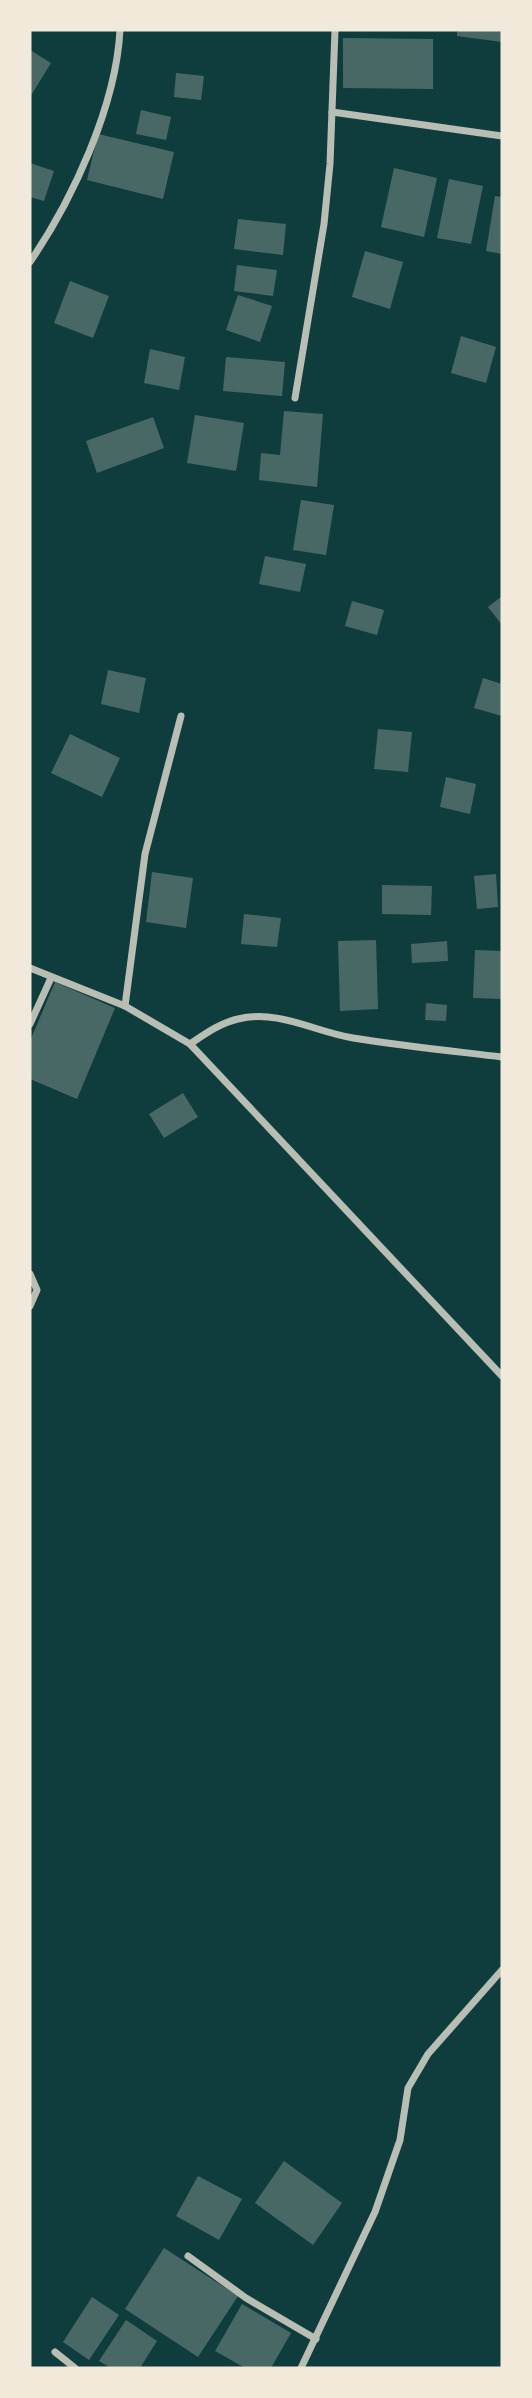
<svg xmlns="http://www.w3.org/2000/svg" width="532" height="2398" viewBox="0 0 532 2398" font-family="'IBM Plex Sans',sans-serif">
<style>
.building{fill:#486865}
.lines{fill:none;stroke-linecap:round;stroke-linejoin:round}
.minor{stroke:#b8beb3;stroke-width:7}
</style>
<rect width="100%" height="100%" fill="#0f3d3e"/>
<g class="building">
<path d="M457,30H502V42L457,36Z"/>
<path d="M343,38L433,39V89L343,88Z"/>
<path d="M30,50L51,63L30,97Z"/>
<path d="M176,73L204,76L201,100L174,97Z"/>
<path d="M141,110L171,117L166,140L136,134Z"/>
<path d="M98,134L174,152L163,199L87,180Z"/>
<path d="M30,163L54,171L44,201L30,197Z"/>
<path d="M394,168L437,178L424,237L381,227Z"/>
<path d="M449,179L483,186L471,244L437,238Z"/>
<path d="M495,196L502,197V254L486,251Z"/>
<path d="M238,219L286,224L283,255L234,249Z"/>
<path d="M365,251L403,262L390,309L352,297Z"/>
<path d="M237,265L277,270L273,296L234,291Z"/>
<path d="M70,281L109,296L93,338L54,323Z"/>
<path d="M238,295L272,306L260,342L226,330Z"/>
<path d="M461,336L496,347L486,383L451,373Z"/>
<path d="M150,349L185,357L179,390L144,383Z"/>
<path d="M226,357L285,362L282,396L223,391Z"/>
<path d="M284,411L323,414L317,487L259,480L261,453L280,455Z"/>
<path d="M195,415L244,423L236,471L187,463Z"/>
<path d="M153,417L164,448L97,473L86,441Z"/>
<path d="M301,500L334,505L326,555L293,550Z"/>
<path d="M265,556L306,564L300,592L259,584Z"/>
<path d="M502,596V625L488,607Z"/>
<path d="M352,601L384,610L377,635L345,626Z"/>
<path d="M108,670L146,678L139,713L101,704Z"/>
<path d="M483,678L502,684V716L474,708Z"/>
<path d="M378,729L412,732L408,772L374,769Z"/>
<path d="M70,734L120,758L102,797L51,773Z"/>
<path d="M446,777L476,784L470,814L440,807Z"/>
<path d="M152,872L193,878L186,928L146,922Z"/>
<path d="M496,874L498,907L477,909L474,876Z"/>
<path d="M382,885L432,886L431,915L382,914Z"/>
<path d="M244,914L281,918L277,947L241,944Z"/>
<path d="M376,940L378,1009L340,1011L338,941Z"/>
<path d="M447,941L448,961L412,963L411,944Z"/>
<path d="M475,950L502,951V999L473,998Z"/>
<path d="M55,982L115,1008L77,1099L30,1079V1041Z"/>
<path d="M426,1003L447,1005L446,1021L425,1020Z"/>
<path d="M183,1093L198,1117L164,1138L149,1114Z"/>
<path d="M284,2161L342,2203L313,2245L255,2203Z"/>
<path d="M198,2176L242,2199L219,2240L176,2216Z"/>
<path d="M164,2248L238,2296L198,2357L125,2309Z"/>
<path d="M92,2297L119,2315L89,2360L63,2342Z"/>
<path d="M242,2304L291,2333L271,2368H245L215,2351Z"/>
<path d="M126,2320L157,2341L140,2368H111L99,2361Z"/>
</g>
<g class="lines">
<g class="minor">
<path d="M332,112L502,136"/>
<path d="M30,262C73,199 116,106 120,30"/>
<path d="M295,398L324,224L330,164L335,30"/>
<path d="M30,968L125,1006L190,1044L502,1376"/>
<path d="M125,1006L145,854L181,716"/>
<path d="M30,1024L51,978"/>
<path d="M190,1044C205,1034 220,1023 238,1019C278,1009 315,1032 353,1038C403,1046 452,1051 502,1057"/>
<path d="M30,1274L37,1290L30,1306"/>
<path d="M188,2256L246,2298L316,2339"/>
<path d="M55,2352L75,2368"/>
<path d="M301,2368L375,2212L400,2140L408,2088L428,2054L502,1970"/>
</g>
</g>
<rect width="532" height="2398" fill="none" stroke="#f1e9da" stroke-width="63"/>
</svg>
